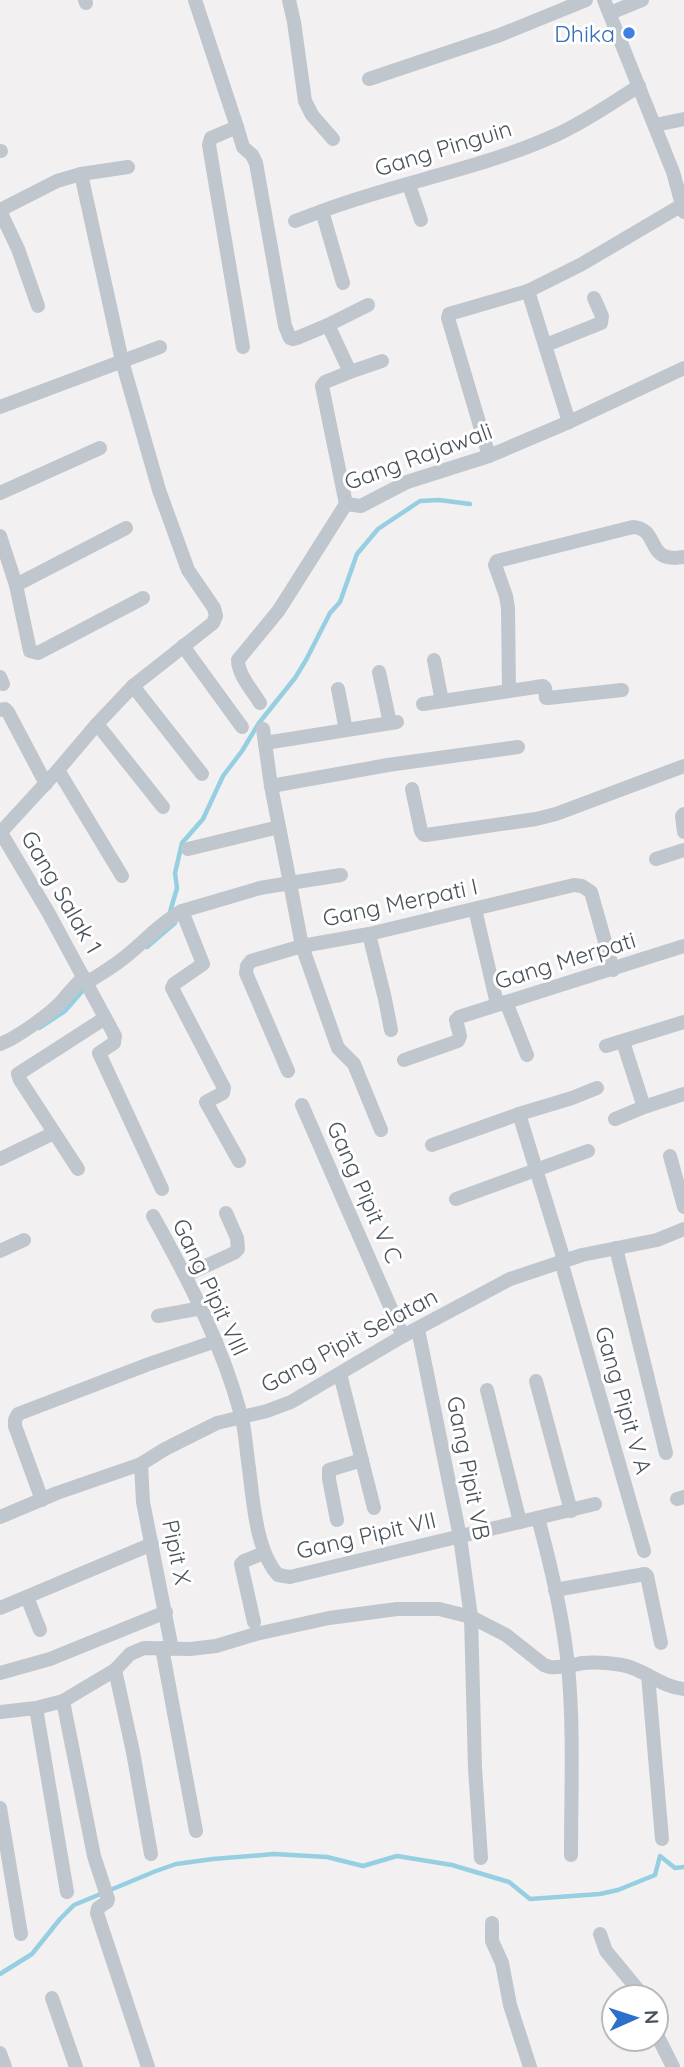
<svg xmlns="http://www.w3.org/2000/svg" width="684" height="2067" viewBox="0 0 684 2067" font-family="Quicksand,sans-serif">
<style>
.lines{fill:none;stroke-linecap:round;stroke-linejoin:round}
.stream{stroke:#96cfe1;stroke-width:4.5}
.minor{stroke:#c0c6cd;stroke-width:14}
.shop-dot{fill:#3f7fe0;stroke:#fff;stroke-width:2.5}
.labels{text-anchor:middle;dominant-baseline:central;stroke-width:6;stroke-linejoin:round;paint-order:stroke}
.shop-label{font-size:23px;fill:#366cbe;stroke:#fff;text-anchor:end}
.street-label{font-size:23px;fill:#4a525b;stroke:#fff}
</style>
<rect width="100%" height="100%" fill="#f2f0f0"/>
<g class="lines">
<g class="stream">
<path d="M170,912L177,888L175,873L182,843L203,819L223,776L242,751L259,723L295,678L306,660L330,613L340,602L357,554L378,529L420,501L439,500L470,504"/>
<path d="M147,947L175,923"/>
<path d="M39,1028L65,1011L85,988"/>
<path d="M0,1974L32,1954L60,1919L74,1905L156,1871L176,1864L213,1859L274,1854L327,1857L363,1866L397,1856L452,1865L509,1882L530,1899L600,1894L618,1890L655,1875L660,1856L675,1868L684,1867"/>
</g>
<g class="minor">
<path d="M85,0L86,3"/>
<path d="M195,0L237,127L211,138L209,145L243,347"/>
<path d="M289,0L294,22L305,101L312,115L333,139"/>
<path d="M604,0L673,172L684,212"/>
<path d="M610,13L642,0"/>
<path d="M369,79L500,35L586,0"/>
<path d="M655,125L684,119"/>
<path d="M237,127L243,147L252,155L256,163L285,326L290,338L293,339L297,338L328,325L350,372L382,361"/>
<path d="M0,151H1"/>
<path d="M409,185L421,220"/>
<path d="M0,210L57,181L81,174L128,167"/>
<path d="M0,211L18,249L38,306"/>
<path d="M295,221L322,211"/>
<path d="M343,283L322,211C399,182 481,169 556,135C585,122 612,103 639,86"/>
<path d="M528,291L569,422"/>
<path d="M328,325L368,305"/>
<path d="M546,345L601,323L602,316L594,298"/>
<path d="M0,407L160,347"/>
<path d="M489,456L448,318L449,314L528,291L582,264L682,205"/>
<path d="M0,493L100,448"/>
<path d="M346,504L322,386L325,382L350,372"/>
<path d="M0,536L16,585L30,651L38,653L143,598"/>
<path d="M16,585L126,528"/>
<path d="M183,646L242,727"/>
<path d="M434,660L442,701"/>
<path d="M379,672L390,723"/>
<path d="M0,677L3,684"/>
<path d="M133,686L202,774"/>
<path d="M338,689L346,730"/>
<path d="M509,691L508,608L506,596L495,565L497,561L633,527C661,529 644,564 684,557"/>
<path d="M260,703C253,691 238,675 238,660L279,610L346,504L361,506L407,482L489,456L569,422L684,368"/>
<path d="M423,704L543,686L545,688L546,698H548L622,690"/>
<path d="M0,710L5,709L8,712L46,784"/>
<path d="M97,724L163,807"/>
<path d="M263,729L271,786L290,883L341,875"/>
<path d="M265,743L397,722"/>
<path d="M58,770L97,724L133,686L213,623L216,616L214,608L188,570L159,490L122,361L81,174"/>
<path d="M271,786L388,765L518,747"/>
<path d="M412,789L421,831L424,835H426L536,819L556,814L684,766"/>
<path d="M684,814L682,816L684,832"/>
<path d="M0,831L48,912L115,1036L114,1043L99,1053L162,1189"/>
<path d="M0,833L58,770L122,876"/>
<path d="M188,849L279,827"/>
<path d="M656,859L684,850"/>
<path d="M475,909L497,1004"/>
<path d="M182,911L203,964L174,984L172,988L224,1088L223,1093L206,1102L239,1161"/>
<path d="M369,934L385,999L391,1030"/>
<path d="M87,983C100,974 113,967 125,957C144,942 160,923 182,911L260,888L290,883L302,946L369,934L574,885L582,886L591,892L613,970"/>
<path d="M506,1002L527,1055"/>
<path d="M623,1042L644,1107"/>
<path d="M0,1044C15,1039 50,1014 61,1002C69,993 75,985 84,977"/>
<path d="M606,1046L684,1022"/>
<path d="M404,1060L458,1041L460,1036L456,1020L459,1017L684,946"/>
<path d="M288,1071L246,973L247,966L251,961L302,946L338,1048L354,1064L381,1130"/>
<path d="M302,1105L403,1336"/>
<path d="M519,1114L564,1260"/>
<path d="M615,1119L644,1107L684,1094"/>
<path d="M432,1145L519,1114L572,1098L597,1088"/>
<path d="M670,1156L684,1207"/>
<path d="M0,1159L54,1133"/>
<path d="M78,1169L20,1080L18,1074L105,1018"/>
<path d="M456,1199L588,1151"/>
<path d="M153,1216C188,1279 222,1344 241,1415C246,1432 246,1451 249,1468C253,1500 256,1551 278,1575L290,1577L595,1504"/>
<path d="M616,1248L666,1453"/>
<path d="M0,1251L24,1240"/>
<path d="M561,1261L644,1551"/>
<path d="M186,1275L234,1253L238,1249L237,1238L226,1213"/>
<path d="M158,1316L202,1308"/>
<path d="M418,1329L460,1537L471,1617L475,1768L481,1858"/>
<path d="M340,1374L374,1508"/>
<path d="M536,1381L571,1511"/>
<path d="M487,1390L520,1522"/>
<path d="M141,1464L143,1502L172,1649"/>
<path d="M677,1499L684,1497"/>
<path d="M42,1500L15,1426V1420L18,1414L149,1364L216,1341"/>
<path d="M0,1517L57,1493L141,1464L165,1449L217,1423L267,1411L291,1402L403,1336L510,1279L582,1255L657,1240L684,1229"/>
<path d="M538,1518C551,1566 563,1616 568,1666C574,1728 571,1792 571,1855"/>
<path d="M337,1520L329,1479V1470L362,1460"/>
<path d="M555,1590L645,1574L647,1576L661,1643"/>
<path d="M27,1597L40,1630"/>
<path d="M0,1608L152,1544"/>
<path d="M254,1622L241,1564L244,1561L264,1553"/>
<path d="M162,1648L196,1831"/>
<path d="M115,1670L133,1752L151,1854"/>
<path d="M0,1673L50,1659L166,1612"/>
<path d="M648,1675L662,1839"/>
<path d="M63,1701L94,1856L108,1899L107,1902L98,1908L97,1913L148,2067"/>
<path d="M36,1708L67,1892"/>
<path d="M0,1712L36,1708L63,1701L115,1670L130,1654L144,1648L190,1649L216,1646L256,1634L329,1618L397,1609H439L471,1617L506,1635L544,1665L550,1667C561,1668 572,1665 583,1663C596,1662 609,1663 622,1665C645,1669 660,1687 684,1689"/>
<path d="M0,1808L21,1934"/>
<path d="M492,1923V1941L502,1963L510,2005L530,2067"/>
<path d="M600,1934L606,1951L644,1997"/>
<path d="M52,1998L76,2067"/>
<path d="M656,2033L673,2067"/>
<path d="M0,2053L5,2067"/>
</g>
</g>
<circle class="shop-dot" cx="629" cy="33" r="7"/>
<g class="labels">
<g class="shop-label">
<text x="615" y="33">Dhika</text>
</g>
<g class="street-label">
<text transform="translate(443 148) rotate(-17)">Gang Pinguin</text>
<text transform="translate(418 456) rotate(-20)">Gang Rajawali</text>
<text transform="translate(62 892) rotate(60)">Gang Salak 1</text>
<text transform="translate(400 902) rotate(-12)">Gang Merpati I</text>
<text transform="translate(565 960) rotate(-17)">Gang Merpati</text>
<text transform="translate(365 1192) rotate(66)">Gang Pipit V C</text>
<text transform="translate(211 1287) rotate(65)">Gang Pipit VIII</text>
<text transform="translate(349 1340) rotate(-28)">Gang Pipit Selatan</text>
<text transform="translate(624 1400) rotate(74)">Gang Pipit V A</text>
<text transform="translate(469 1468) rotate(79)">Gang Pipit VB</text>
<text transform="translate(366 1535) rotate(-13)">Gang Pipit VII</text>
<text transform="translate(177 1552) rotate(78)">Pipit X</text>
</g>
</g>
<g transform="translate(635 2018) rotate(87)"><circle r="33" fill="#ffffff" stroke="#b7babd" stroke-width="2"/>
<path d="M0-5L12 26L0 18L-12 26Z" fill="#2f6fcc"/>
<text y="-10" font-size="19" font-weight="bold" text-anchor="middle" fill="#4a525b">N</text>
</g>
</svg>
